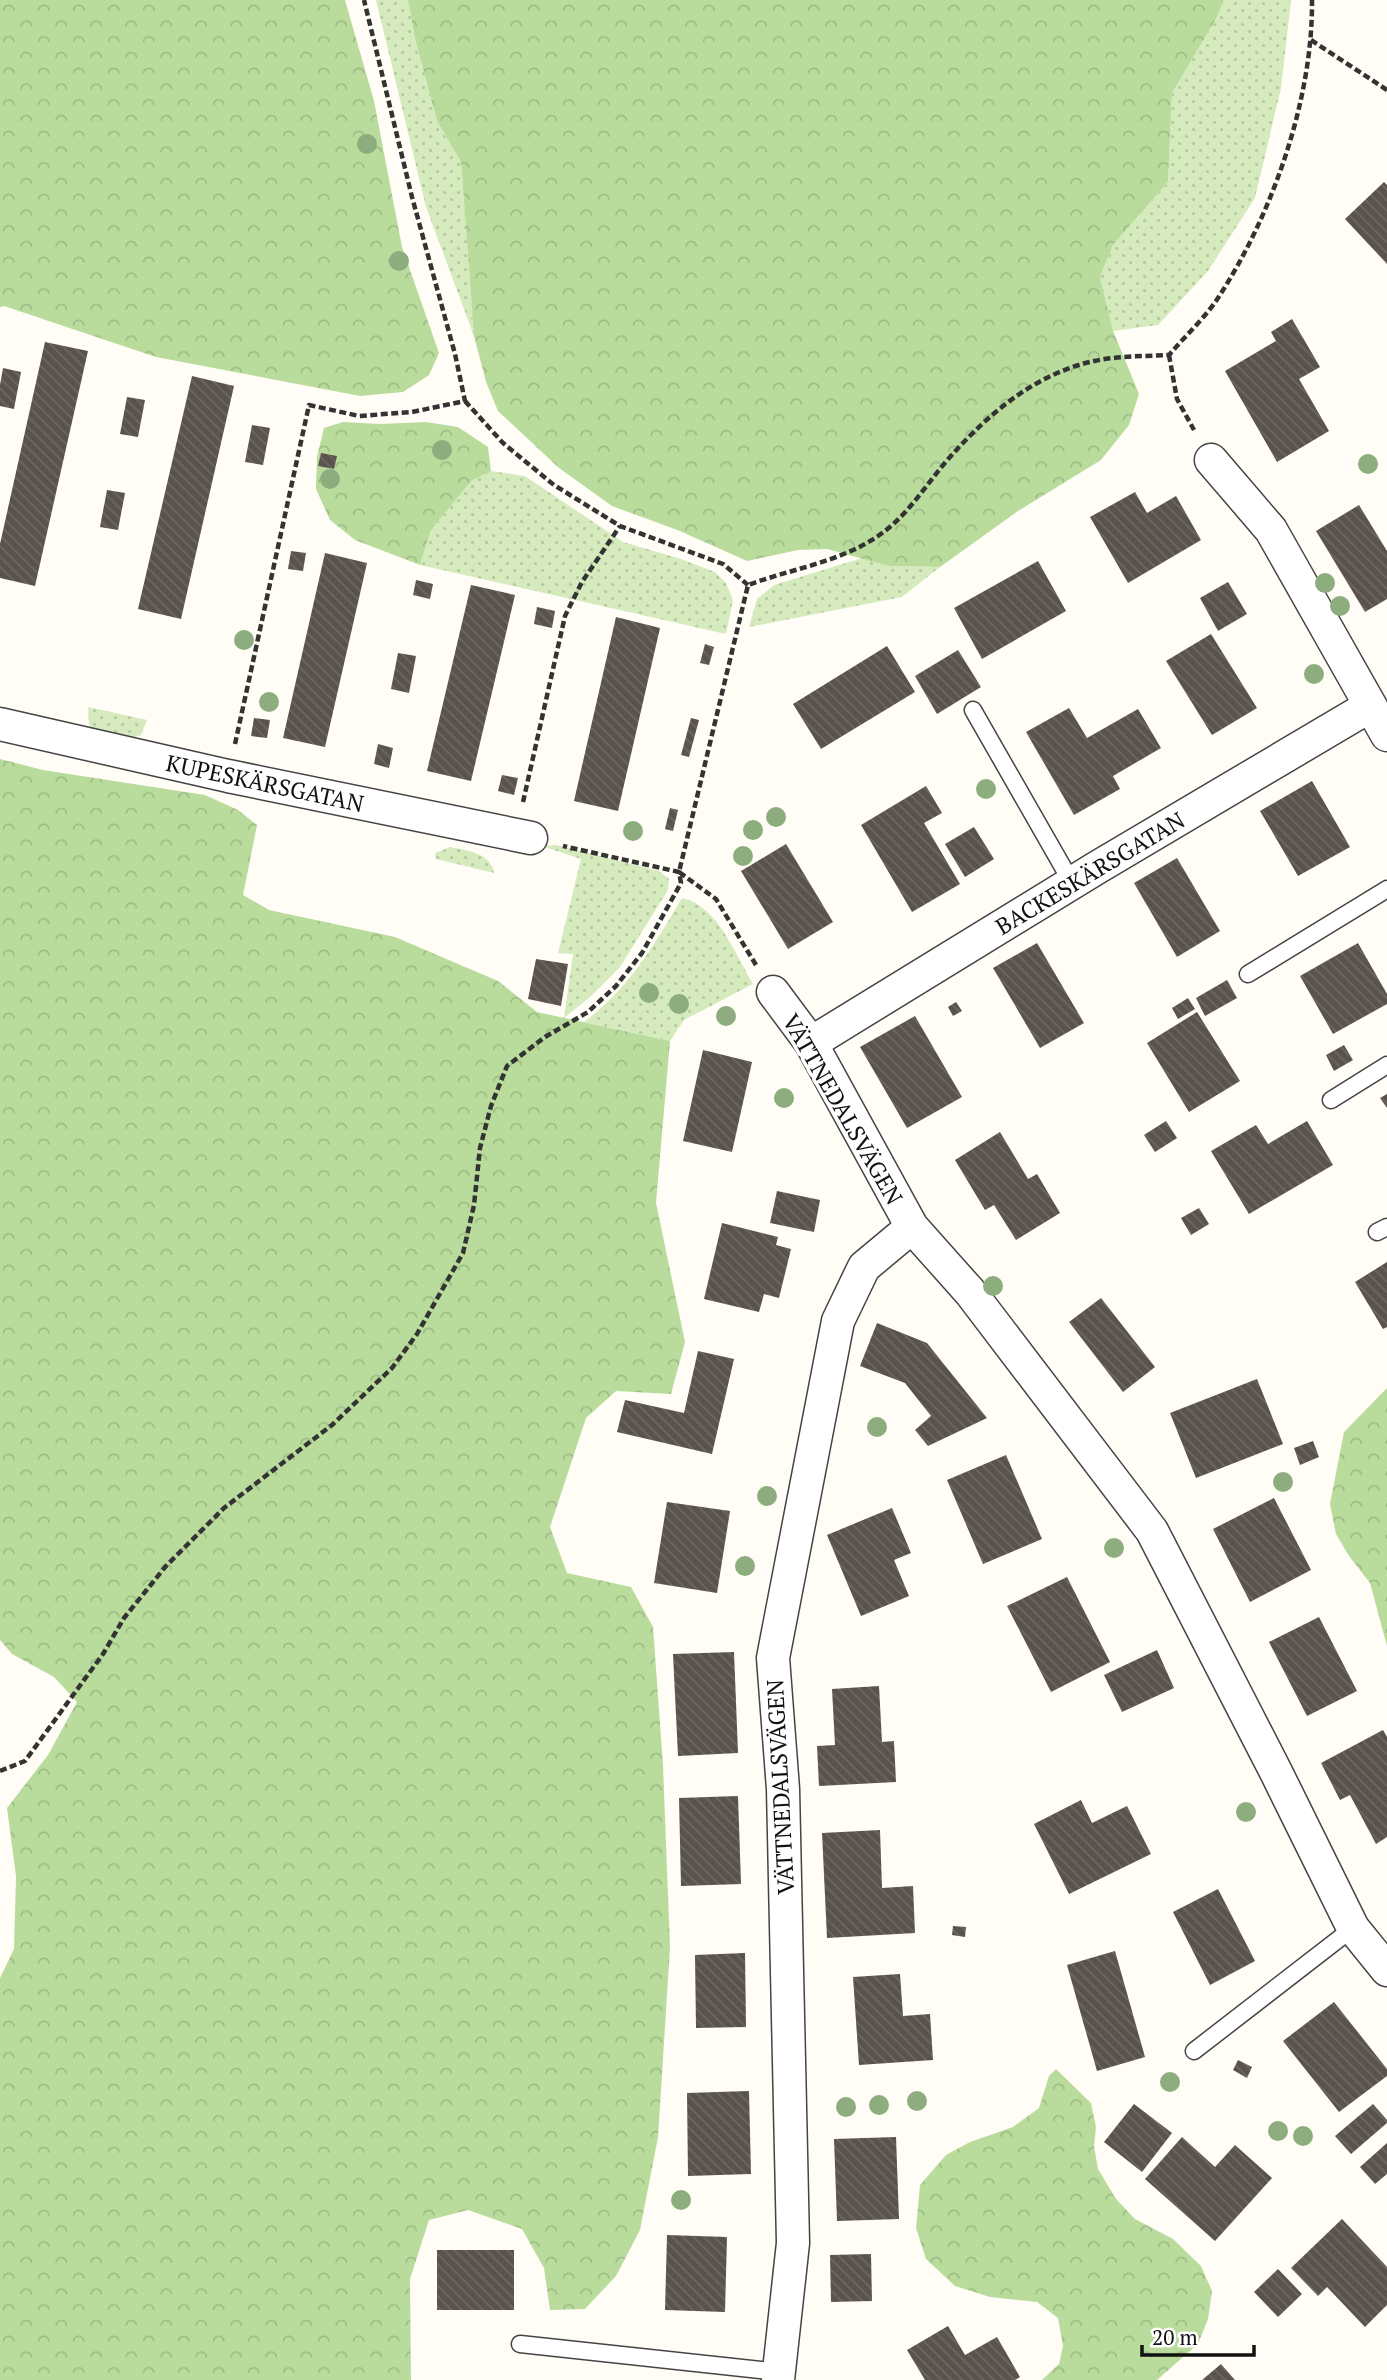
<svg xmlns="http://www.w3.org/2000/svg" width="1387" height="2380" viewBox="0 0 1387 2380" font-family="'PT Serif',serif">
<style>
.grass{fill:url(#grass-dots)}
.forest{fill:url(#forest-crowns)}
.building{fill:url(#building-back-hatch)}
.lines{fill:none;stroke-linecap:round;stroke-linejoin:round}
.service-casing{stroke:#444;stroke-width:19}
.minor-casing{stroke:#444;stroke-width:35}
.path{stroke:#333;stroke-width:4.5;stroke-dasharray:7 3.5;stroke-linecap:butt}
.service{stroke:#fff;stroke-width:16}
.minor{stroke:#fff;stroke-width:32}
.tree{fill:#8dad7f}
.labels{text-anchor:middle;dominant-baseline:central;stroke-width:7;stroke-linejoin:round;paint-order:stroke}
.street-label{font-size:23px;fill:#111;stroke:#fff}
</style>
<defs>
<pattern id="grass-dots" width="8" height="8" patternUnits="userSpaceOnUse" patternTransform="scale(1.75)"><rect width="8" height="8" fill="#d5ebbd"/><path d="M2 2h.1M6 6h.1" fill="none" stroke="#b6c8a1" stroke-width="1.8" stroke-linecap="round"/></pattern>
<pattern id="forest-crowns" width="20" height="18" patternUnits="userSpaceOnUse" patternTransform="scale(1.75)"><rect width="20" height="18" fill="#b9dc9c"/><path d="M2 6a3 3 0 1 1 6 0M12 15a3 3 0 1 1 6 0" fill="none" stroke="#9ebc85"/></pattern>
<pattern id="building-back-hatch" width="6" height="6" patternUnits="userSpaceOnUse" patternTransform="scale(1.75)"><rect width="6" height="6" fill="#5a524d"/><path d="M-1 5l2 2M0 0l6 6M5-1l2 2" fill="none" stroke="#6d6662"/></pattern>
</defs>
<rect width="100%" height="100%" fill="#fffdf5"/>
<g class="grass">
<path d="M376,0H408L415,39L437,121L461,162L474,336L426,207Z"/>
<path d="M1224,0H1291L1281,88L1255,198L1208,271L1158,325L1113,331L1100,277L1113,245L1168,182L1172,93L1216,19Z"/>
<path d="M491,471L525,476L623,542L681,559L715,572L726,583L733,600L726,634L420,565L431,530L471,480Z"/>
<path d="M862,558L889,566L940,567L902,597L749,627L757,599L774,585Z"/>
<path d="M88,707L147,720L141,735L125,740L93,731L89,724Z"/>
<path d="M556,845L659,871L669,879L668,890L620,967L590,997L564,1018L573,954L558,953L581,859L542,846Z"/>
<path d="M450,847C465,850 492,853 494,873L436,859L435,853Z"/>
<path d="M682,898C718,906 735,954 753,984L684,1020L670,1041L584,1022C630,987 653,947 682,898Z"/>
</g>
<g class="forest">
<path d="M0,0H345L374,101L402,247L439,353L429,375L403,392L360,396L156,357L4,306L0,307Z"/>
<path d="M408,0H1224L1216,19L1172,93L1168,182L1113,245L1100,277L1113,331L1139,394L1129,425L1101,460L1018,511L940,567L889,566L827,549L798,550L747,561L680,531L612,506L559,468L498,411L486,382L474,336L461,162L437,121L415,39Z"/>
<path d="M343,422L380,424L426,422L458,427L488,447L491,471L471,481L431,530L420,565L355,540L330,520L316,489L317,457L324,428Z"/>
<path d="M0,759L43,770L205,795L238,810L257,825L243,895L269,910L395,937L498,981L537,1012L670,1041L656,1203L685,1342L671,1394L616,1391L586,1418L550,1527L567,1573L631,1587L653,1627L663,1765L670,1947L658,2137L640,2230L616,2276L585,2309L550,2310L544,2268L522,2229L468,2210L429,2220L410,2279L411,2380H0V1978L14,1949L16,1876L7,1808L48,1755L77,1702L54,1677L12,1654L0,1640Z"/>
<path d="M1387,1388V1646L1370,1583L1349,1556L1336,1534L1330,1504L1344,1432Z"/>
<path d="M1056,2069L1091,2103L1096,2127L1094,2146L1098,2169L1116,2199L1135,2219L1173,2239L1201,2266L1212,2291L1208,2319L1198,2344L1157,2380H1042L1059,2364L1063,2346L1058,2318L1037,2302L990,2297L955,2286L926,2259L916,2228L920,2185L946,2155L970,2142L1013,2127L1039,2108L1049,2076Z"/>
</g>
<g class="building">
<path d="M1384,182L1387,185V264L1345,219Z"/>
<path d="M1292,319L1320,367L1299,379L1329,431L1277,462L1225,371L1276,341L1271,332Z"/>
<path d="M45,342L88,351L35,586L0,578V544Z"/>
<path d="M3,368L21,372L14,409L0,406V385Z"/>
<path d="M192,376L234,386L181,619L138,609Z"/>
<path d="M127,397L145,400L138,437L120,434Z"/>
<path d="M252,425L270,428L263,465L245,462Z"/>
<path d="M321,453L337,456L334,469L318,466Z"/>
<path d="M107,490L125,493L118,530L100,527Z"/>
<path d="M1135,492L1147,513L1176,496L1201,540L1128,583L1090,517Z"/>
<path d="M1359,505L1387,551V599L1365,612L1316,531Z"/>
<path d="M291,551L306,553L303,571L288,569Z"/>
<path d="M325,553L367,563L325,747L283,738Z"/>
<path d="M1038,561L1066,611L982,659L954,608Z"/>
<path d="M416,580L433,584L430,599L413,595Z"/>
<path d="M1228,582L1247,614L1218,631L1200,598Z"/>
<path d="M471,585L515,595L471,781L427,771Z"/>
<path d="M537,607L555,611L552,628L534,624Z"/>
<path d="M616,617L660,628L618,811L574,801Z"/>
<path d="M1211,634L1257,708L1212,735L1166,661Z"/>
<path d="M705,644L714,647L709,665L700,663Z"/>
<path d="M887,646L915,692L821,749L793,704Z"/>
<path d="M958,650L981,687L937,714L915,676Z"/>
<path d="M398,653L416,656L409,693L391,689Z"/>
<path d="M1069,708L1087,738L1138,709L1161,748L1113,776L1120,789L1074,815L1026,732Z"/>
<path d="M254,718L270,720L267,738L251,736Z"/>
<path d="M691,718L699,720L689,757L681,755Z"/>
<path d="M378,744L393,748L389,768L374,764Z"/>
<path d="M502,775L518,778L514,795L498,791Z"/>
<path d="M1312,781L1350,847L1298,876L1260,811Z"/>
<path d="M926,786L942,813L924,823L960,884L912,912L861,825Z"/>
<path d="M670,808L678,810L673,831L665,829Z"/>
<path d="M974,827L994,859L965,877L945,844Z"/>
<path d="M786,844L833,922L788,949L741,871Z"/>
<path d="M1177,858L1220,931L1177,957L1134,883Z"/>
<path d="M1037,943L1084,1023L1040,1048L993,968Z"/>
<path d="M1358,943L1387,994V1004L1333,1034L1300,976Z"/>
<path d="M536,959L568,964L561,1006L528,999Z"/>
<path d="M1227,980L1237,998L1205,1016L1196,998Z"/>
<path d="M1188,998L1195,1009L1178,1019L1172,1008Z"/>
<path d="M956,1002L962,1011L953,1016L948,1007Z"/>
<path d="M1197,1012L1240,1081L1189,1112L1147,1043Z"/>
<path d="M915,1016L962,1097L907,1128L860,1047Z"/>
<path d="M1344,1045L1353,1060L1334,1071L1326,1055Z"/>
<path d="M703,1050L752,1062L732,1152L683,1141Z"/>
<path d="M1387,1094V1108L1380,1098Z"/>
<path d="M1166,1121L1177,1138L1155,1152L1144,1135Z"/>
<path d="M1307,1121L1333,1165L1249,1214L1211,1151L1256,1125L1268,1144Z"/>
<path d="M1000,1132L1028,1179L1037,1174L1060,1213L1016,1240L994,1205L985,1210L955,1160Z"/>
<path d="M777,1191L820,1200L814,1232L770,1223Z"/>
<path d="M1199,1208L1209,1224L1191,1235L1181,1218Z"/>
<path d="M722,1223L778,1237L776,1245L791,1249L779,1298L764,1294L759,1312L704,1299Z"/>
<path d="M1387,1262V1327L1383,1329L1355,1282Z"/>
<path d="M1101,1298L1155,1367L1123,1392L1069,1322Z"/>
<path d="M877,1323L927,1343L987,1418L928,1446L915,1430L931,1416L905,1383L860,1366Z"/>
<path d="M698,1351L734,1359L712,1454L617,1432L625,1400L684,1413Z"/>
<path d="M1257,1379L1283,1444L1196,1478L1170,1413Z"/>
<path d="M1313,1441L1319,1457L1300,1465L1294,1448Z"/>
<path d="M1006,1455L1042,1539L983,1564L947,1480Z"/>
<path d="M1274,1498L1311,1570L1250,1602L1213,1529Z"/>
<path d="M667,1502L730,1511L717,1593L654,1583Z"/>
<path d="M892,1508L911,1553L894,1560L909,1596L861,1616L827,1535Z"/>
<path d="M1067,1577L1110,1662L1051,1692L1007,1606Z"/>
<path d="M1319,1617L1357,1691L1307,1716L1269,1642Z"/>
<path d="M1157,1650L1174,1688L1122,1712L1104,1675Z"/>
<path d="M734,1652L738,1753L678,1756L673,1654Z"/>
<path d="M879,1686L882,1742L894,1741L896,1782L819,1786L817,1746L835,1745L832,1689Z"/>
<path d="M1383,1730L1387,1737V1837L1376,1844L1350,1795L1340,1800L1321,1763Z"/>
<path d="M738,1796L741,1884L681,1886L679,1798Z"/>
<path d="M1081,1800L1092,1823L1127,1806L1151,1854L1069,1894L1034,1824Z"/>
<path d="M880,1830L882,1888L913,1886L915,1933L827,1938L822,1833Z"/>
<path d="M1218,1889L1255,1961L1210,1985L1173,1912Z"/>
<path d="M953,1926L966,1927L965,1937L952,1935Z"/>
<path d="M1115,1951L1145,2057L1097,2071L1067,1965Z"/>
<path d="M745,1953L746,2027L696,2028L695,1955Z"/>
<path d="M900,1974L903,2016L930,2014L933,2060L859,2065L853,1977Z"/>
<path d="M1334,2002L1387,2069V2076L1339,2112L1283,2041Z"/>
<path d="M1238,2060L1252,2067L1247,2078L1233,2070Z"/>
<path d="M749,2091L751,2174L688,2176L687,2093Z"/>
<path d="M1134,2104L1172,2133L1142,2172L1104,2142Z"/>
<path d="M1373,2104L1387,2120V2123L1351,2154L1335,2136Z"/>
<path d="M896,2137L899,2219L837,2221L834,2139Z"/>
<path d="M1182,2137L1215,2167L1235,2145L1272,2178L1215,2241L1145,2179Z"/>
<path d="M1387,2143V2174L1375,2184L1360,2167Z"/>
<path d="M1342,2219L1387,2267V2305L1365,2327L1327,2287L1318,2296L1291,2268Z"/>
<path d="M667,2235L727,2237L725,2312L665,2310Z"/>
<rect x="437" y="2250" width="77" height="60"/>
<path d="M871,2254L872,2301L831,2302L830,2255Z"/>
<path d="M1278,2269L1302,2294L1278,2317L1254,2292Z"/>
<path d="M948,2326L965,2355L997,2337L1020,2377L1015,2380H925L907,2350Z"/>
<path d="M1221,2364L1235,2380H1202Z"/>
</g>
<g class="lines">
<defs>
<g id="service">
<path d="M973,710L1072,883"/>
<path d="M1248,974L1387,889"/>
<path d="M1331,1100L1387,1065"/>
<path d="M1377,1232L1387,1227"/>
<path d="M1194,2051L1353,1928"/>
<path d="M520,2344L779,2372"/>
</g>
<g id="minor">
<path d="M1211,460L1271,530L1387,735"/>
<path d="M0,724L228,776L531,838"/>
<path d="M773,992L811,1043L912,1227L970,1292L1152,1531L1276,1772L1353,1928L1387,1970"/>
<path d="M811,1043L1098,867L1370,706"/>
<path d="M778,2380L793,2243L783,1789L773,1658L838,1321L864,1267L912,1227"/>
</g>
</defs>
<use href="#service" class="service-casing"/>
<use href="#minor" class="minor-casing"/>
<g class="path">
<path d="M1311,40L1387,90"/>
<path d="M1169,355L1177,399L1194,430"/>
<path d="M465,401L503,443L554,485L620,526L723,564L748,585"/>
<path d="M235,744L309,405L359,416L412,412L465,401L455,354L412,197L364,0"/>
<path d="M523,802L565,616L582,582L620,526"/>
<path d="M756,965L716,899L679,872L748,585C791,569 840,562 878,536C909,515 926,484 950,457C992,410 1041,369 1105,359C1126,356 1148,356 1169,355C1185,336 1205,318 1218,298C1272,215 1313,100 1312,0"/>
<path d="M0,1771L25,1761L103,1654L124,1618L166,1566L224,1508L332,1425L392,1368L417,1334L463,1253L474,1205L480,1148L491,1106L507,1066L545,1037L588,1012L616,986L642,953L681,883L679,872L563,846"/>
</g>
<use href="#service" class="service"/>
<use href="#minor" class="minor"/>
</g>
<g class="tree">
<circle cx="367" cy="144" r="10"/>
<circle cx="399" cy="261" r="10"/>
<circle cx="442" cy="450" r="10"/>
<circle cx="1368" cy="464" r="10"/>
<circle cx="330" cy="479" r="10"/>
<circle cx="1325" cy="583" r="10"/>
<circle cx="1340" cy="606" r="10"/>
<circle cx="244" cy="640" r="10"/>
<circle cx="1314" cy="674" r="10"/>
<circle cx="269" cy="702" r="10"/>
<circle cx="986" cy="789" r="10"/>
<circle cx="776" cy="817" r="10"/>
<circle cx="753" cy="830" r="10"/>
<circle cx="633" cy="831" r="10"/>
<circle cx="743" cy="856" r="10"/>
<circle cx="649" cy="993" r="10"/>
<circle cx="679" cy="1004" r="10"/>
<circle cx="726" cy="1016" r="10"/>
<circle cx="784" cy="1098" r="10"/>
<circle cx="993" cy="1286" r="10"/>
<circle cx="877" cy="1427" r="10"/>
<circle cx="1283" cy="1482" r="10"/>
<circle cx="767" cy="1496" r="10"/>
<circle cx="1114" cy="1548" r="10"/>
<circle cx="745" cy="1566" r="10"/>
<circle cx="1246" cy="1812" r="10"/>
<circle cx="1170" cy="2082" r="10"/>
<circle cx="917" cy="2101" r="10"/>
<circle cx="879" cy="2105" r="10"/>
<circle cx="846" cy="2107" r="10"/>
<circle cx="1278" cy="2131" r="10"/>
<circle cx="1303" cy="2136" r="10"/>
<circle cx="681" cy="2200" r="10"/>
</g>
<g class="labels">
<g class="street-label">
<text transform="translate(265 783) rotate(12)">KUPESKÄRSGATAN</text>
<text transform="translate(1090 873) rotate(-31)">BACKESKÄRSGATAN</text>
<text transform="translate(843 1109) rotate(60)">VÄTTNEDALSVÄGEN</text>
<text transform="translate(780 1787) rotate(-93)">VÄTTNEDALSVÄGEN</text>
</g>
</g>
<path d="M1142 2345v10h112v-10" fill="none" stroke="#111111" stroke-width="3.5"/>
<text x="1152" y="2345" font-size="21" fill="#111111" stroke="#ffffff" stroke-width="5" paint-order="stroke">20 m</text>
</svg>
